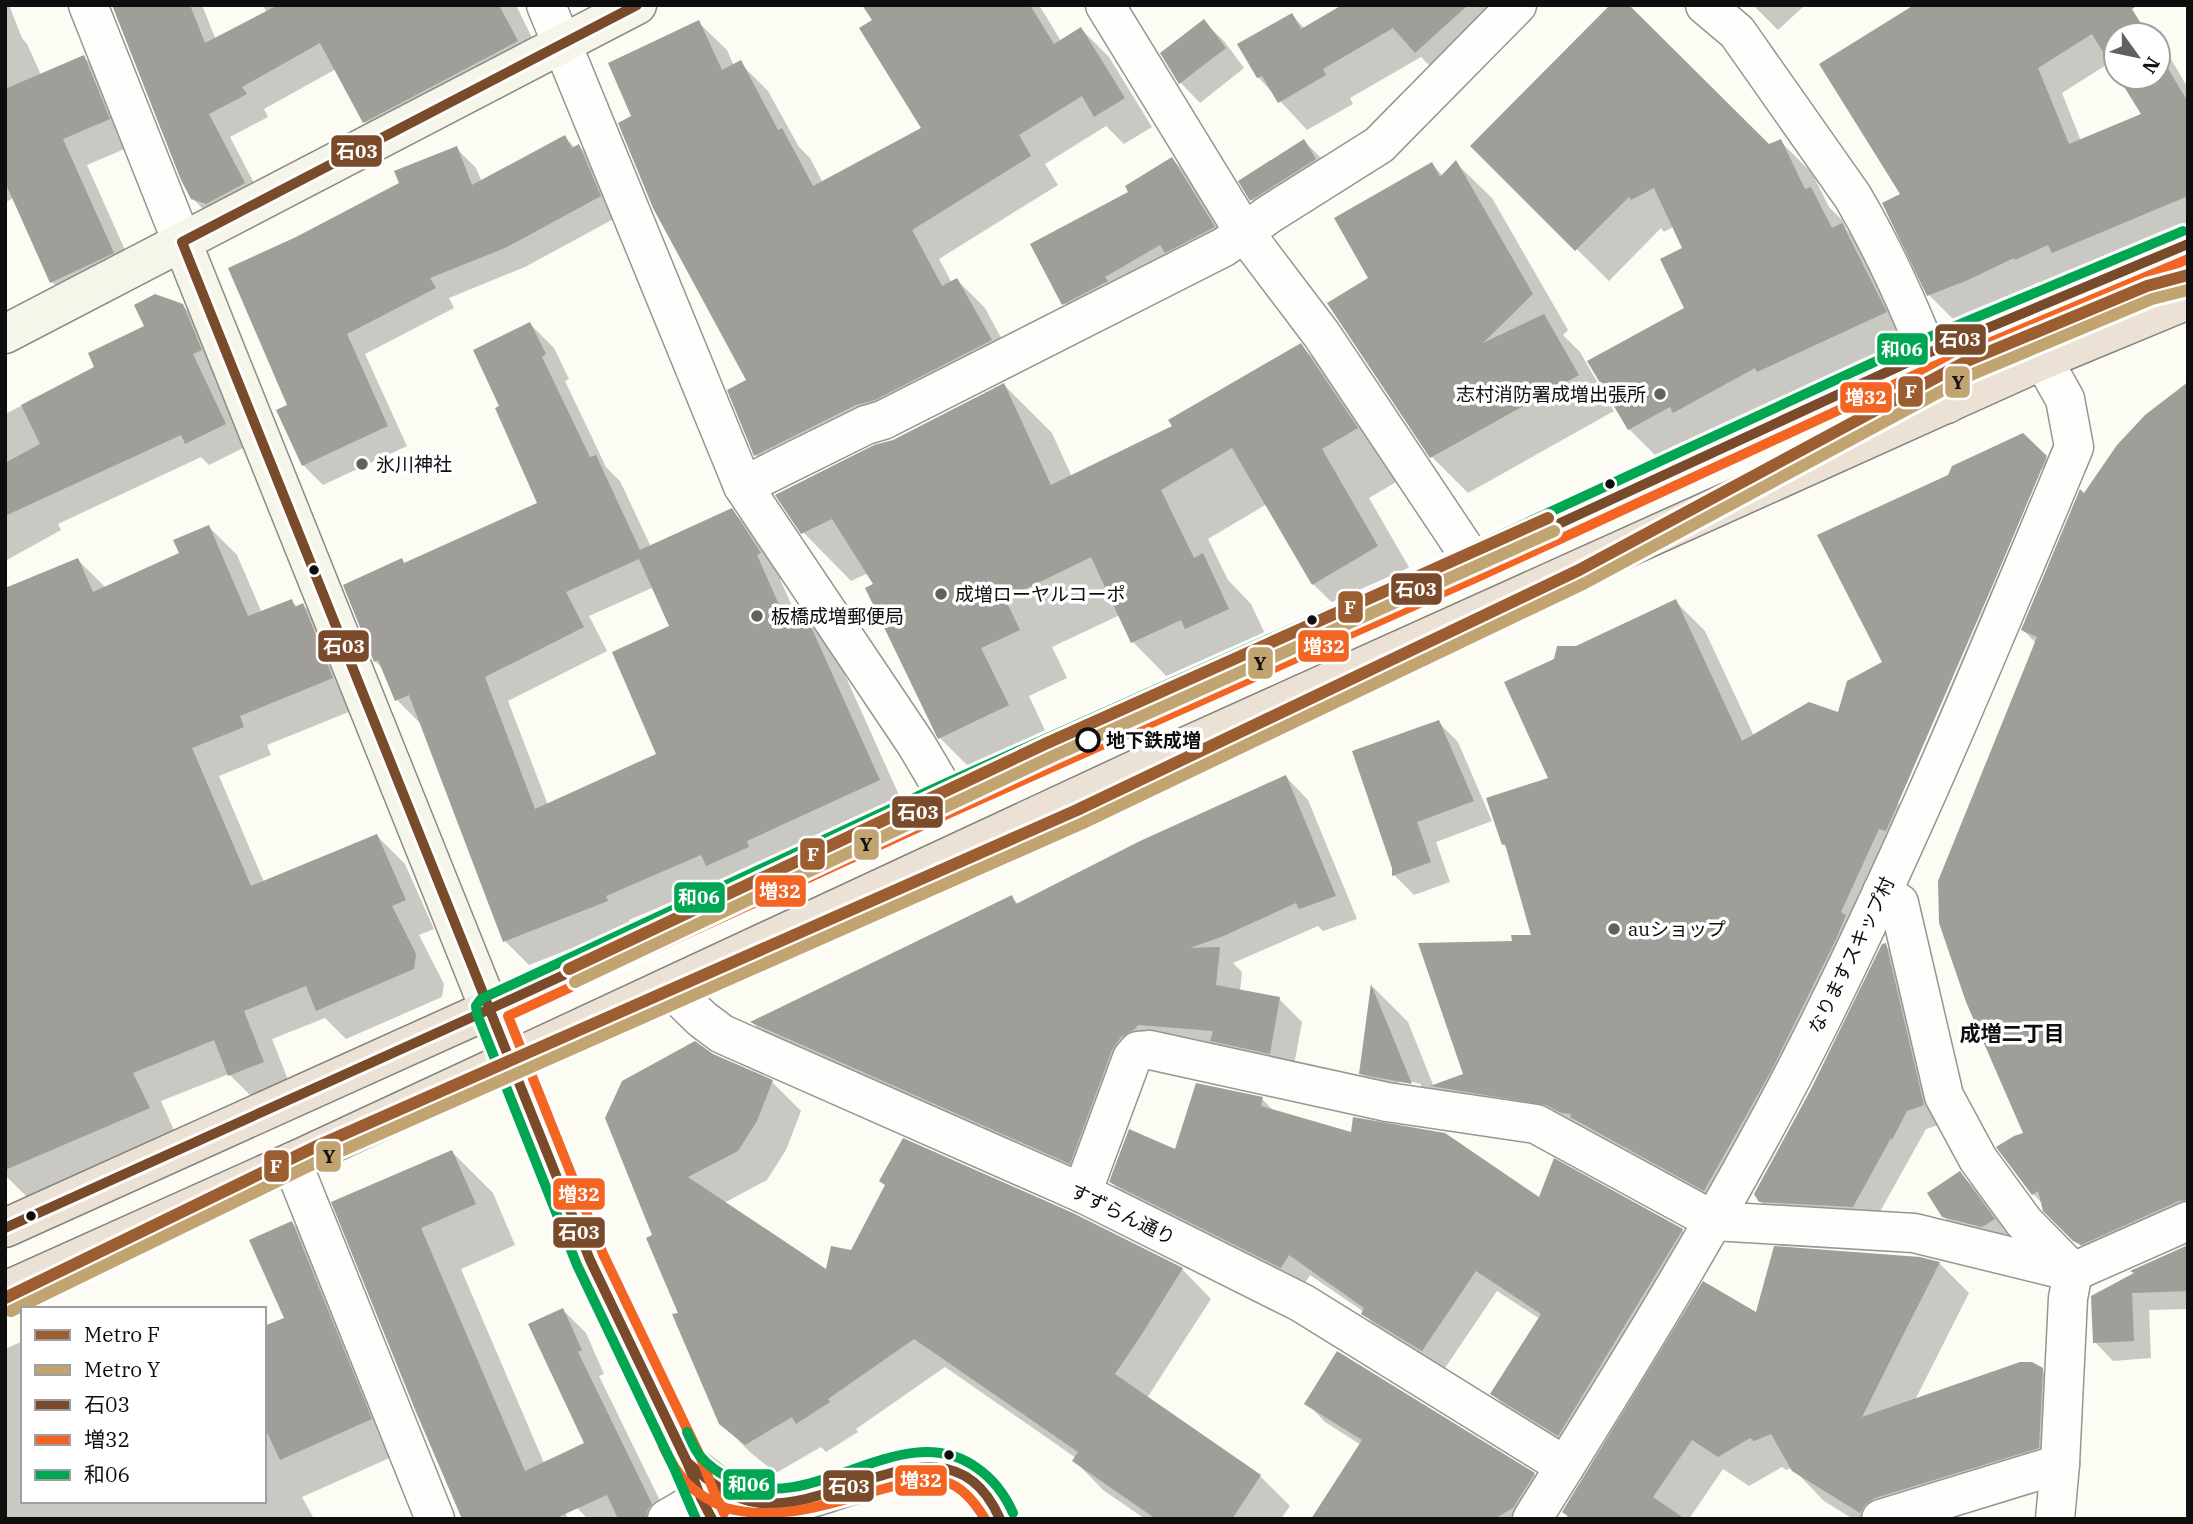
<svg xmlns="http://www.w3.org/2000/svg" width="2193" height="1524" viewBox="0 0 2193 1524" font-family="'IBM Plex Serif','Noto Sans JP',serif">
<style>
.shadow{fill:#0003;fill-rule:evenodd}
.building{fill:#9f9e99;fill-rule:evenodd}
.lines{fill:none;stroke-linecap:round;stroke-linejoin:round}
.street-casing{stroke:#959592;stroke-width:41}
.secondary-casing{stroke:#8c8b88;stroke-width:41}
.highway-casing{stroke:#82827f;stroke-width:41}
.street{stroke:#fffefd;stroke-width:38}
.secondary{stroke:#f5f5ea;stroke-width:38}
.highway{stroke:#ebe2d5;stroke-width:38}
.bus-1-casing{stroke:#fff;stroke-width:16}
.bus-2-casing{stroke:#fff;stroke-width:16}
.bus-3-casing{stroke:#fff;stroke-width:16}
.bus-1{stroke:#7a4b2a;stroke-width:10}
.bus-2{stroke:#f26522;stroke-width:10}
.bus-3{stroke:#00a651;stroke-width:10}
.metro-1-casing{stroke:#fff;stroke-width:18}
.metro-2-casing{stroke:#fff;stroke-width:18}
.metro-1{stroke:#9c5e31;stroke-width:12}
.metro-2{stroke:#c1a470;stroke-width:12}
.poi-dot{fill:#61615e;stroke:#fff;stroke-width:2.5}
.bus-dot{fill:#0e0e0e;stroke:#fff;stroke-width:2.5}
.stop-dot{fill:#fff;stroke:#0e0e0e;stroke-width:3.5}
.labels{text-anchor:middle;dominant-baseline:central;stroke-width:7;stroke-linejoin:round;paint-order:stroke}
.poi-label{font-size:19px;fill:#0e0e0e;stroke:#fff;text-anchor:start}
.stop-label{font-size:19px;font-weight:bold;fill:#0e0e0e;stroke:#fff;text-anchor:start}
.street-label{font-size:19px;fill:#0e0e0e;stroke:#fff}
.neighbourhood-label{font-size:21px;font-weight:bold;fill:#0e0e0e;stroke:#fff}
.line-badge{stroke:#fff;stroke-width:2.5}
.badge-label{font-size:19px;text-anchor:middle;font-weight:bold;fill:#fff}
.pale-badge-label{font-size:19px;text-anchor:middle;font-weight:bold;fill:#111}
</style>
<rect width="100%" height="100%" fill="#fcfbf4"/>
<g class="shadow">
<path d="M5,5H9L22,38L27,44L41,75L84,57L109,83L134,145L87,165L138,279L77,307L52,282L14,198L5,202Z"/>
<path d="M120,5H202L216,40L267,13L263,5H516L537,48L387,144L365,122L336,69L264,109L268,117L230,137L266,206L215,221L192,198Z"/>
<path d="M864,5H1039L1061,41L1081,29L1109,57L1152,127L1124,144L1106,126L1045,164L1058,185L939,259L952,283L957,280L985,308L1018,369L784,483L756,455L748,381L634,116L698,22L727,50L734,66L740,63L768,91L799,147L810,158L823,183L923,129L874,21Z"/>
<path d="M1345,5H1528L1444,80L1421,57L1350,98L1353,104L1307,130L1258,77L1292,15L1305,29Z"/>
<path d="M1753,5H1803L1804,6L1778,30Z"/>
<path d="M1204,22L1224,41L1244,68L1200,103L1181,83L1163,54Z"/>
<path d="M2140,24L2151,35H2116V70L2111,62L2062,93L2081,141L2143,115L2120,77H2158V42L2165,49L2188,88V231L2078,277L2071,271L2041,284L2039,282L1993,305L1954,320L1929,295L1903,195L1821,65Z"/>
<path d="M565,137L575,148L579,146L599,166L619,216L525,267L449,298L454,308L365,354L407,446L323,485L303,465L290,405L297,239L401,184L456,148L476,168L482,182Z"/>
<path d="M1304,141L1324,161L1272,219L1252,200Z"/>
<path d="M1780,141L1812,173L1829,207L1843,221L1847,230L1874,257L1917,344L1661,461L1629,429L1687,309L1684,249L1673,227L1664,232L1661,228L1609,281L1473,146L1769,147Z"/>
<path d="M1172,159L1192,179L1233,247L1084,323L1064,303L1131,193Z"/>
<path d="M1456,163L1492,198L1568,330L1563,335L1580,352L1614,411L1468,493L1432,457L1329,303L1370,279L1432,164L1443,176Z"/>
<path d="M182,305L205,328L223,372L214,377L247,446L209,465L201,457L58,524L61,530L5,561V414L96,368L147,326Z"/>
<path d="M530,324L554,348L569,379L565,381L606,467L620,481L651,547L731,510L756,535L784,577L780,579L795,613L799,611L823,636L836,655L903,804L732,889L723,880L629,920L631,925L529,965L505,941L421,724L397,700L383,669L375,661L401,560L405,564L540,504L502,407ZM654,587L672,627L659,755L548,805L508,701L607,651L589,616Z"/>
<path d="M1300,345L1349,393L1405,477L1369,498L1425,595L1362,632L1313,584L1267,504L1208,539L1228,580L1251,604L1276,657L1181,691L1133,642L1120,615L1052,647L1067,678L1029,696L1056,754L988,786L940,738L876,585L868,573L851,581L803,532L894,441L1004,385L1052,433L1072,477L1174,427Z"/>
<path d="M2188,388V1224L2097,1262L2045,1210L2044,1205L2033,1194L1999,1148L2025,1134L2036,643L2023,630L2084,496Z"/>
<path d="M2023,436L2076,488L1734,1219L1462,1116L1435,1089L1447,1119L1398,1110L1361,1073L1373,987L1408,1022L1434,1087L1465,1075L1513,942L1533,936L1508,849L1503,844L1550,779L1555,660L1576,648L1675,601L1705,631L1754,736L1839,715L1884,662L1950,476ZM2039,469H2043L1900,805L1897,803ZM1399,1079L1421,1084V1087L1399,1083Z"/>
<path d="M209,527L237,555L262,613L291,601L298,607L303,605L331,634L361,707L267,745L271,755L219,776L264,882L377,836L405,864L434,929L419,935L444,984L442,997L346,1039L325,1018L272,1039L292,1090L258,1103L229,1074L161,1101L177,1137L30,1200L5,1175V590L78,560L106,588L181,554Z"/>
<path d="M1438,722L1458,742L1492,821L1436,842L1450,882L1414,895L1394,875V867Z"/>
<path d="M1286,777L1308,800L1357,919L1323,931L1318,926L1233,963L1242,972L1240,992L1279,999L1302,1022L1292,1076L1145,1058L1092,1185L774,1045L753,1023L1011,897L1019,905Z"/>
<path d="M1885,945L1904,964L1942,1124L1926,1129L1872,1226L1780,1220L1760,1201L1811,1092Z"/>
<path d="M712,1056L772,1082L801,1111L786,1150L767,1180L724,1203L828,1272L851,1252L886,1186L881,1181L1182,1269L1211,1299L1147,1398L1260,1476L1290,1506L1281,1519H1145L1103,1490L1074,1460L1076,1458L945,1367L856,1429L858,1432L826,1452L821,1447L776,1473L751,1453L721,1423L681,1315L655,1236Z"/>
<path d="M1262,1099L1275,1112L1540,1200L1682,1230L1703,1251L1579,1455L1513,1415L1493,1394L1540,1319L1497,1291L1443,1371L1383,1334L1363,1313L1364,1312L1310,1275L1302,1288L1132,1203L1111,1182L1176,1152Z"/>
<path d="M452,1152L493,1193L515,1245L461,1269L568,1519H464L334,1202Z"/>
<path d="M1960,1173L1979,1193L2013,1240L1964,1237L1943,1216Z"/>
<path d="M292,1223L324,1255L403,1452L302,1497L314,1519H5V1349L23,1341V1501H264V1328L286,1319Z"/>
<path d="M2188,1261V1309L2149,1310L2151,1358L2113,1361L2095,1342L2093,1297Z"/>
<path d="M1939,1263L1969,1293L1915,1400L2042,1370L2072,1401L2069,1478L1935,1519H1853L1824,1501L1792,1468L1786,1470L1782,1467L1749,1486L1723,1469L1689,1519H1565L1599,1467L1757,1315Z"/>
<path d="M563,1310L586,1333L604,1374L599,1376L669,1519H588L577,1508L586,1444Z"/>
<path d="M1307,1403L1534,1474L1553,1493L1537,1519H1332L1361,1445L1325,1422Z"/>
</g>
<g class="building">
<path d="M112,5H190L205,43L278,5H499L518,41L363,123L320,43L242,87L247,94L209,114L245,183L206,204L191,199L181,180Z"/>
<path d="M862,5H1030L1054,44L1081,27L1125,98L1094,117L1082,96L1019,135L1031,156L912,230L942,286L957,278L992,340L875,400L856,405L754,456L727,390L746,380L653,208L618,123L631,116L608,63L699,20L722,70L741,60L778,130L782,128L813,186L921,128L859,28L872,20Z"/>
<path d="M1342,5H1468L1415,53L1393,28L1323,69L1326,75L1278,103L1262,76L1257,78L1237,44L1292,13L1301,29Z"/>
<path d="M1610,5H1629L1769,144L1781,139L1805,189L1811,187L1832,228L1842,223L1887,312L1757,372L1755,368L1673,413L1670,407L1628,430L1587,361L1684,308L1660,259L1682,248L1654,188L1631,200L1629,197L1575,251L1470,146Z"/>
<path d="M1914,5H2138L2132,9L2148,35H2116V74L2092,34L2038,68L2069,144L2141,114L2118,77H2158V52L2188,102V196L2052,253L2048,245L2015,260L2014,258L1968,280L1927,296L1882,203L1900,194L1819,64Z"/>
<path d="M1204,19L1226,48L1179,84L1160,53Z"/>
<path d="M84,55L110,119L63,139L114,253L50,283L5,182V89Z"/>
<path d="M565,135L572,148L579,144L601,196L505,248L430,278L436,288L347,334L388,426L302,466L276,410L287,405L228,268L296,237L399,183L394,171L457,146L472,185Z"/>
<path d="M1304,139L1316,159L1250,201L1238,181Z"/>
<path d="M1172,157L1215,227L1165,253L1160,245L1105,277L1108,281L1062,305L1030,244L1128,192L1125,186Z"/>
<path d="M1456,160L1533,294L1483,343L1544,314L1579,375L1430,458L1327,303L1368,278L1334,218L1432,162L1440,177Z"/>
<path d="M155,294L183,304L202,350L193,354L226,424L185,444L181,435L5,516V463L40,444L21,405L94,367L88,353L144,326L134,305Z"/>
<path d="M530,322L546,354L542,357L590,457L596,455L640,550L732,508L761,553L757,555L784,616L799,609L812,629L880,780L747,841L749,847L706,866L701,855L606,896L608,901L503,942L409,695L395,701L378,660L374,662L343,585L402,558L404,563L537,503L495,408L499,406L473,350ZM639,559L669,626L612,652L656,754L535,809L485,677L584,627L566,592Z"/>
<path d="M1301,343L1358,428L1322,449L1378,546L1312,585L1232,448L1161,490L1194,558L1203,553L1229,609L1185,629L1181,620L1131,643L1091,557L1005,599L1020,630L981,648L1009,705L938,739L865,588L873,584L832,519L801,534L775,495L874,445L893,440L1004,383L1051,485L1172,426L1168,420Z"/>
<path d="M2188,382V1200L2179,1201L2081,1245L2073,1241L2043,1211L2038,1191L2032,1195L1996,1147L2014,1136L2023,1133L1966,1002L1939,923L1938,881L2037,637L2021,630L2080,489L2084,493L2117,445L2145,415Z"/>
<path d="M2023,433L2047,456L1994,582L1886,831L1879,829L1841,912L1846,915L1837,937L1771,1071L1704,1191L1570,1117L1571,1114L1561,1113L1546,1105L1430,1086L1463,1074L1418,943L1512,941L1511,935H1531L1505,844L1502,845L1486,798L1548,778L1504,682L1554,659L1557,646H1576L1676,599L1742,741L1809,702L1838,712L1847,681L1882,662L1817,535L1948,475L1952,466Z"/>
<path d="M209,525L248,616L292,599L295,607L303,603L333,678L240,716L244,727L192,748L251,886L377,834L406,900L392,906L416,954L414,969L316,1011L306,986L244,1011L264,1062L228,1076L214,1040L133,1073L150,1108L5,1170V588L78,558L93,592L179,553L173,540Z"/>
<path d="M1439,720L1474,801L1417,822L1431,862L1392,876V868L1352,751Z"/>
<path d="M1286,775L1336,896L1299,909L1296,903L1221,937L1190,948L1220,947L1216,985L1280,997L1270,1054L1210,1041L1213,1031L1138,1025L1135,1029L1121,1037L1112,1050L1070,1164L750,1022L1012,895L1016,904L1140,841Z"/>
<path d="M1886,943L1924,1105L1907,1111L1892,1140L1891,1138L1853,1207L1759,1202L1754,1194L1810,1091L1882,944Z"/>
<path d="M1371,984L1412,1084L1359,1074Z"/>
<path d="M695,1041L713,1054L773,1080L757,1121L738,1151L688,1177L826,1269L831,1246L851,1250L885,1185L879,1181L903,1138L1073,1213L1183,1268L1142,1334L1115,1374L1261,1475L1232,1519H1156L1072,1461L1078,1452L914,1339L828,1399L830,1402L796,1424L792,1417L745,1445L719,1424L672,1314L678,1313L646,1238L652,1235L605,1118L622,1081Z"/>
<path d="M1196,1083L1263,1097L1261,1106L1351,1132L1353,1117L1445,1133L1539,1197L1554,1158L1683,1229L1558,1436L1490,1394L1541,1314L1476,1271L1422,1351L1361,1314L1364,1308L1289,1255L1281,1268L1109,1182L1129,1129L1175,1149Z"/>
<path d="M452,1150L476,1204L421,1228L525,1471L584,1443L528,1324L563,1308L582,1350L578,1352L652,1504L648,1509L645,1519H618L607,1495L554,1519H462L416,1412L331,1202Z"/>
<path d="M1960,1171L1995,1219L1982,1227L1942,1217L1927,1193Z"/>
<path d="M292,1221L372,1419L280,1460L264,1426V1326L284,1318L249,1240Z"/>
<path d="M2188,1245V1291L2132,1293L2134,1341L2093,1343L2091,1296L2134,1273L2130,1271Z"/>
<path d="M1774,1246L1920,1257L1940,1262L1862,1417L2020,1362H2032L2043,1368L2039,1448L1875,1498L1866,1504L1860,1513L1792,1471L1771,1434L1754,1441L1750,1438L1718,1457L1692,1440L1653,1497L1685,1519H1572L1562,1512L1703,1281L1756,1312Z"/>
<path d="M1337,1351L1535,1473L1513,1508L1494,1519H1311L1362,1440L1304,1404Z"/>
</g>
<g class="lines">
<defs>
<g id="street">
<path d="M88,5L182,242"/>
<path d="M546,5L743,486L916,744L948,798"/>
<path d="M1105,5L1244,232L1322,335L1474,563"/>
<path d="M1705,5L1737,32L1853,197C1891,262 1921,333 1947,404"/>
<path d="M743,486L866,425L883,420L1224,247L1268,215L1379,145L1517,5"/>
<path d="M1882,892L1899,903L1944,1096L1978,1159L2024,1222L2073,1272L2188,1221"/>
<path d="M669,987L702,1019L722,1034L1082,1193L1302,1303L1565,1466"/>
<path d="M292,1162L435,1519"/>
<path d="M1082,1193L1132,1058L1138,1051L1150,1050L1387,1102L1536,1124L1714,1221L1914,1233L2073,1272L2068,1298L2060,1464L2055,1519"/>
<path d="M687,1462C712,1484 736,1504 771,1504C825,1505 896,1456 947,1468C958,1471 967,1478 975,1484C985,1493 995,1506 1000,1519"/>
<path d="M667,1519L718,1489"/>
<path d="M1532,1519C1635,1355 1737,1190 1823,1016C1915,830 1994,639 2074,447L2065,399L2043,360"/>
<path d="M1881,1519L2060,1464"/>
</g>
<g id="secondary">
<path d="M182,242L584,1245L687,1462"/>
<path d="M5,334L637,5"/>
</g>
<g id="highway">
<path d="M5,1228L490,1009L948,798L1474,563L1928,353L2188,244"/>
<path d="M5,1291L292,1162L1180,749L2043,360L2188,300"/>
</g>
</defs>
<use href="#street" class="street-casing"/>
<use href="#secondary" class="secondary-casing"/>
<use href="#highway" class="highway-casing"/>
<use href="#street" class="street"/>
<use href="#secondary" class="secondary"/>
<use href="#highway" class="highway"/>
<defs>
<g id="bus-1">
<path d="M637,5L182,242L590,1260L687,1462L701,1498L712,1519"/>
<path d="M5,1228L490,1009L948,798L1474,563L1928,353L2188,244"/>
<path d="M687,1462C708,1481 731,1500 760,1503C840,1513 951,1407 1000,1519"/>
</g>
<g id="bus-2">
<path d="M663,1446C679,1479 691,1493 726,1508C785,1524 841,1499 898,1485C913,1481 931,1478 946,1482C963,1487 976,1504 985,1519"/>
<path d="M724,1513L714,1492L700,1456L603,1254L508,1016L954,811L1480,576L1934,366L2188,259"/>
</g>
<g id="bus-3">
<path d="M687,1432C691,1440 694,1449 700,1456C709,1467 722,1475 735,1481C815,1517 902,1414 977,1468C993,1479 1005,1495 1013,1513"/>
<path d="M696,1519L674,1468L577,1265L477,1014L476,1006L481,999L942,785L1468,550L1922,340L2183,231"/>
</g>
</defs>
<use href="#bus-1" class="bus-1-casing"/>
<use href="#bus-2" class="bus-2-casing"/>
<use href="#bus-3" class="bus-3-casing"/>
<use href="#bus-1" class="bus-1"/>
<use href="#bus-2" class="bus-2"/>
<use href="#bus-3" class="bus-3"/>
<defs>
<g id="metro-1">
<path d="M569,969L1045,744L1548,518"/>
<path d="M5,1298L317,1146L1077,810L1579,570L1967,361L2147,286L2188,275"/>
</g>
<g id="metro-2">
<path d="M575,982L1051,757L1554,531"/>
<path d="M11,1311L323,1159L1083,823L1585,583L1973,374L2152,299L2188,290"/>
</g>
</defs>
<use href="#metro-1" class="metro-1-casing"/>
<use href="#metro-2" class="metro-2-casing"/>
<use href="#metro-1" class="metro-1"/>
<use href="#metro-2" class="metro-2"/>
</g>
<g class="poi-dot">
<circle cx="1660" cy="394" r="7"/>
<circle cx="362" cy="464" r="7"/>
<circle cx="941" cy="594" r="7"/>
<circle cx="757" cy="616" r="7"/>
<circle cx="1614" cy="929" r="7"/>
</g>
<g class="bus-dot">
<circle cx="1610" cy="484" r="6"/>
<circle cx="314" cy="570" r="6"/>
<circle cx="1312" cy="620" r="6"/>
<circle cx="31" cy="1216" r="6"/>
<circle cx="949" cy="1455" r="6"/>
</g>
<circle class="stop-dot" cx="1088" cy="740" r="11"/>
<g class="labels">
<g class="poi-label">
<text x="1646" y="394" text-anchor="end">志村消防署成増出張所</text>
<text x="376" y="464">氷川神社</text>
<text x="955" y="594">成増ローヤルコーポ</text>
<text x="771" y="616">板橋成増郵便局</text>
<text x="1628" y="929">auショップ</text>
</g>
<g class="stop-label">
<text x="1106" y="740">地下鉄成増</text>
</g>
<g class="street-label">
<text transform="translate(1851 955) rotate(-64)">なりますスキップ村</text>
<text transform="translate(1123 1214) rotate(26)">すずらん通り</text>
</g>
<g class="neighbourhood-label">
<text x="2012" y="1033">成増二丁目</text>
</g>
</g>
<g class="line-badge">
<rect x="330" y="134" width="53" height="34" rx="7" fill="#7a4b2a"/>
<rect x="1934" y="323" width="53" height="33" rx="7" fill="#7a4b2a"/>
<rect x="1876" y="332" width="53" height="34" rx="7" fill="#00a651"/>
<rect x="1944" y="365" width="27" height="34" rx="7" fill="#c1a470"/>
<rect x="1897" y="375" width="27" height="33" rx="7" fill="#9c5e31"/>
<rect x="1839" y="381" width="54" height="33" rx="7" fill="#f26522"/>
<rect x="1390" y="572" width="53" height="34" rx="7" fill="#7a4b2a"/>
<rect x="1337" y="590" width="27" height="34" rx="7" fill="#9c5e31"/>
<rect x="1297" y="629" width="53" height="34" rx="7" fill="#f26522"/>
<rect x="317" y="629" width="53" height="34" rx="7" fill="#7a4b2a"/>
<rect x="1247" y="646" width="27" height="34" rx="7" fill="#c1a470"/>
<rect x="891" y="795" width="53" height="34" rx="7" fill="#7a4b2a"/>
<rect x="853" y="828" width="27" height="33" rx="7" fill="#c1a470"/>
<rect x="799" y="837" width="27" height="34" rx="7" fill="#9c5e31"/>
<rect x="754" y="874" width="53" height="34" rx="7" fill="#f26522"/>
<rect x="673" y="881" width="53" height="33" rx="7" fill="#00a651"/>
<rect x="315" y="1140" width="27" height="33" rx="7" fill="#c1a470"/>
<rect x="263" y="1149" width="27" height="34" rx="7" fill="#9c5e31"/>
<rect x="552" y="1177" width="54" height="34" rx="7" fill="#f26522"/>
<rect x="552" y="1216" width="54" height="33" rx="7" fill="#7a4b2a"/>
<rect x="894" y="1464" width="54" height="33" rx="7" fill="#f26522"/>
<rect x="722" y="1468" width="54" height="33" rx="7" fill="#00a651"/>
<rect x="822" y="1469" width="53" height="34" rx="7" fill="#7a4b2a"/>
</g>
<g class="badge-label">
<text x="357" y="158">石03</text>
<text x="1960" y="346">石03</text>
<text x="1902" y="356">和06</text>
<text x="1911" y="398">F</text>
<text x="1866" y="404">増32</text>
<text x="1416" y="596">石03</text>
<text x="1350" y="614">F</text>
<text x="1324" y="653">増32</text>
<text x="344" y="653">石03</text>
<text x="918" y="819">石03</text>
<text x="813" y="861">F</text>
<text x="780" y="898">増32</text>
<text x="699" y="904">和06</text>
<text x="276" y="1173">F</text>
<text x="579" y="1201">増32</text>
<text x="579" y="1239">石03</text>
<text x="921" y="1487">増32</text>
<text x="749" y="1491">和06</text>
<text x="849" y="1493">石03</text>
</g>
<g class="pale-badge-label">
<text x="1958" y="389">Y</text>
<text x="1260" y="670">Y</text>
<text x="866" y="851">Y</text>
<text x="329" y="1163">Y</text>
</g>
<rect width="2193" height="1524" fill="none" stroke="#0e0e0e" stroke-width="14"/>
<rect x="21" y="1307" width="245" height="196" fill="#ffffff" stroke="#9f9f9f" stroke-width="2"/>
<rect x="35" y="1330" width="35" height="10" fill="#9c5e31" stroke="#9f9f9f" stroke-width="2"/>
<text x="84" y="1342" font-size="21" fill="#0e0e0e">Metro F</text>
<rect x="35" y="1365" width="35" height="10" fill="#c1a470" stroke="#9f9f9f" stroke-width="2"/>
<text x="84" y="1377" font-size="21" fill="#0e0e0e">Metro Y</text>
<rect x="35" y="1400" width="35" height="10" fill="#7a4b2a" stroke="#9f9f9f" stroke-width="2"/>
<text x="84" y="1412" font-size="21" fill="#0e0e0e">石03</text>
<rect x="35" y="1435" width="35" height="10" fill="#f26522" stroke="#9f9f9f" stroke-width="2"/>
<text x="84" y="1447" font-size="21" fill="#0e0e0e">増32</text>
<rect x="35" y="1470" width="35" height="10" fill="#00a651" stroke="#9f9f9f" stroke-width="2"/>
<text x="84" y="1482" font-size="21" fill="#0e0e0e">和06</text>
<g transform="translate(2137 56) rotate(123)"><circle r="33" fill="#ffffff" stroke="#9f9f9f" stroke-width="2"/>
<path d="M0-5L12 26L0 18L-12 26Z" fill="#61615e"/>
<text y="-10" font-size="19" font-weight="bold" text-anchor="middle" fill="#0e0e0e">N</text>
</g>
</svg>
